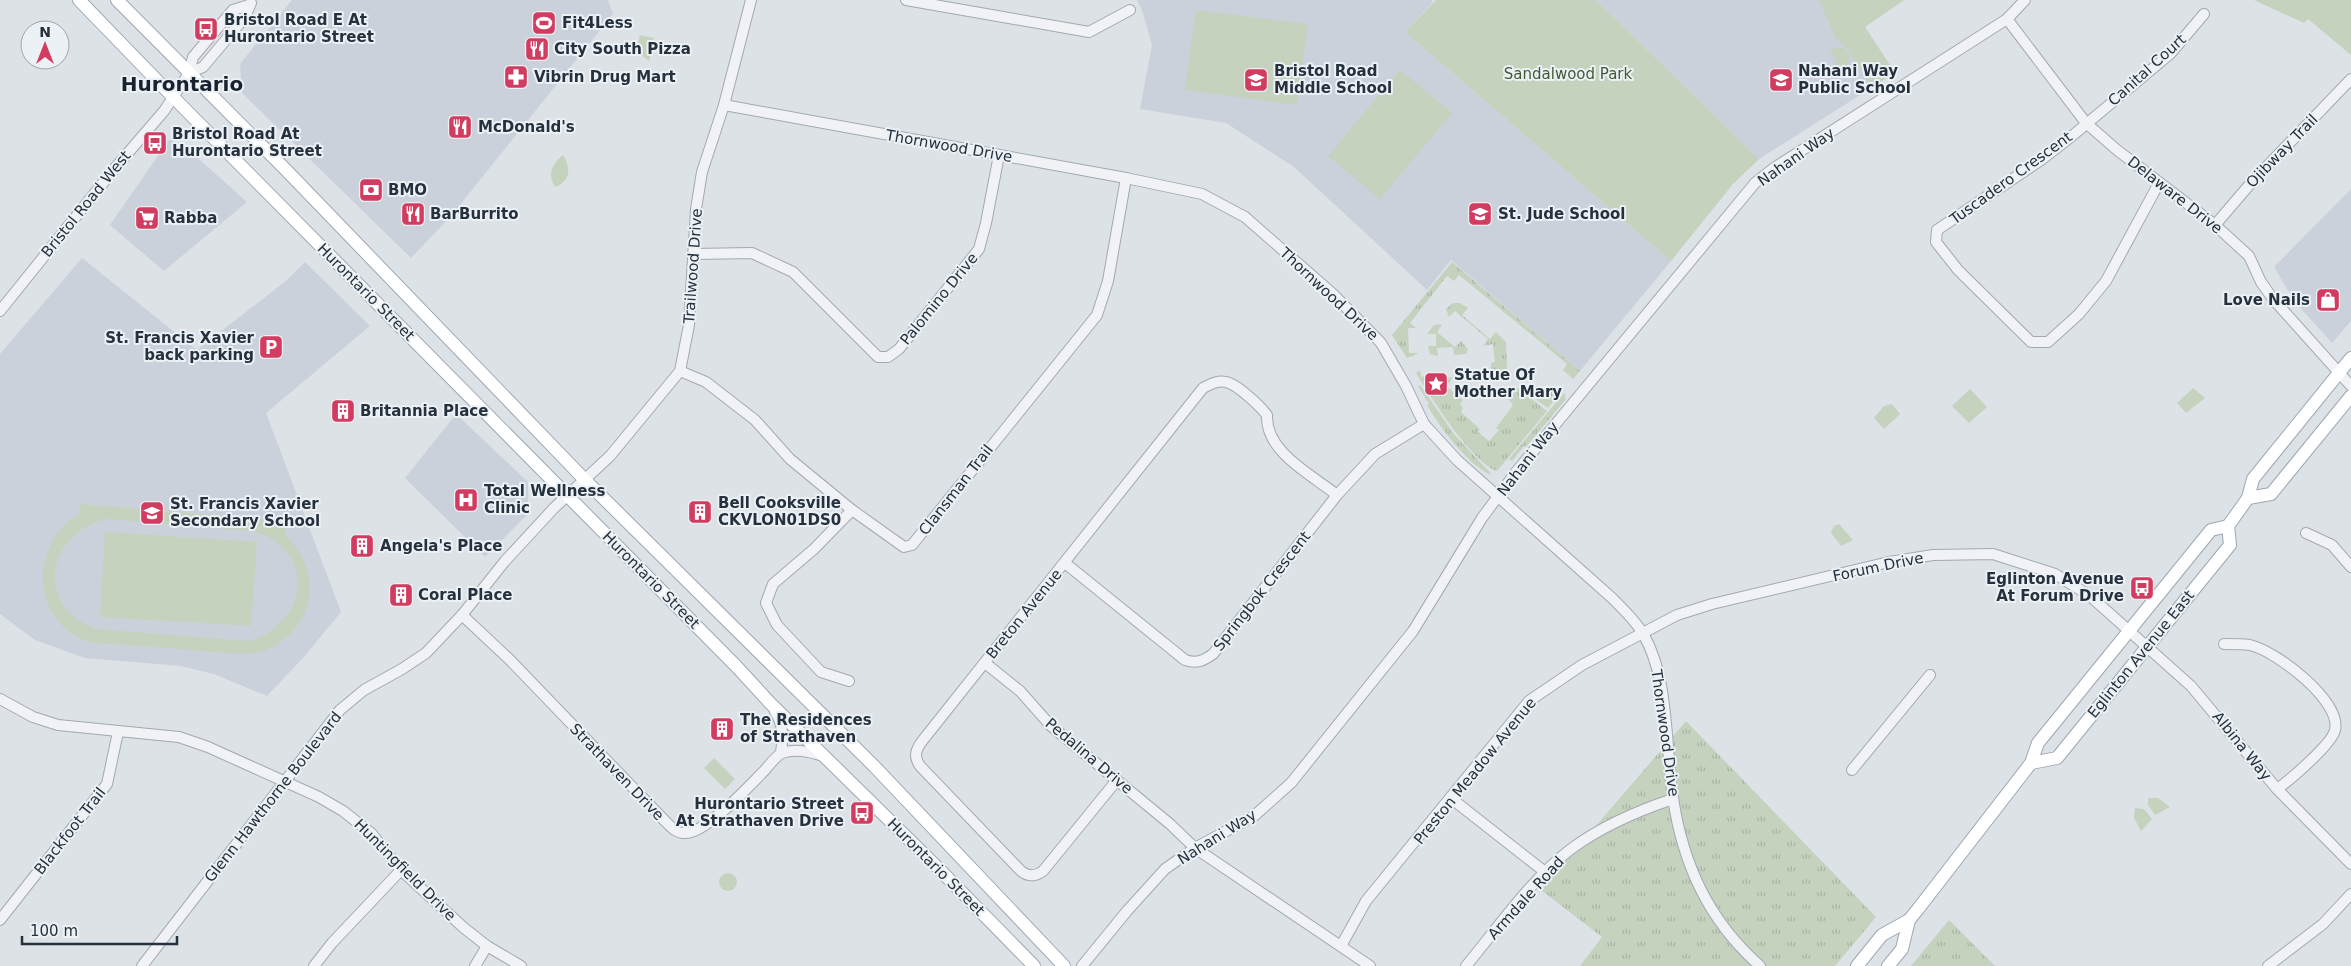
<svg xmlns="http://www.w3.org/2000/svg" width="2351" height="966" viewBox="0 0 2351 966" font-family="'DejaVu Sans',sans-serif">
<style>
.built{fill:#cbd1da}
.grass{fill:url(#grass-tufts)}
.park{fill:#c5d2be;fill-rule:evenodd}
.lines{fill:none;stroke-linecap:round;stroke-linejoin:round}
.minor-casing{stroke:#a2a9b1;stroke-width:12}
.major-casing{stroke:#9ca7b4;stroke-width:14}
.minor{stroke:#f0f2f6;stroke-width:10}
.major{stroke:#fff;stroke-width:12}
.labels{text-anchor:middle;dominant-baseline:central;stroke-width:4;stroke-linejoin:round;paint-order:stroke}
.poi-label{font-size:15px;font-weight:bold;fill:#26313e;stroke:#ecf1f5;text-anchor:start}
.street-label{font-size:15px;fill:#26313e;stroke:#ecf1f5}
.park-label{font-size:15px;fill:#3e5b33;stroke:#ecf1f5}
.district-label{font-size:20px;font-weight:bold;fill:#18222f;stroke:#ecf1f5}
</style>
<defs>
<pattern id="grass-tufts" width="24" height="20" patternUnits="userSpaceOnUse" patternTransform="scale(1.25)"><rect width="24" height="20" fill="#c5d2be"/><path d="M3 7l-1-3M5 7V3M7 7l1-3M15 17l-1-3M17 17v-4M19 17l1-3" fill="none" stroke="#a9b5a4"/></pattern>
</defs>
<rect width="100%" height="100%" fill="#dde2e7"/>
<g class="built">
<path d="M292,0H608L613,14L451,216L411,258L242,93L240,64Z"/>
<path d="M1137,0H1432L1433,2L1405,32L1671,261L1580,371L1451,260L1427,290L1294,167L1226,123L1140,109L1152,45L1142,10Z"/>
<path d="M1596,0H1904L1865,27L1895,73L1759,159Z"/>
<path d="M169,140L181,143L247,202L164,271L110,225Z"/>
<path d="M2351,189V321L2332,343L2295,302L2274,267Z"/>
<path d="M82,258L197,350L287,280L305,262L370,326L266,413L341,612L303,658L267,696L214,674L181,666L85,658L35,640L0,614V354Z"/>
<path d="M456,414L528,482V514L485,557L405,478Z"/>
</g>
<g class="grass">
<path d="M1452,262L1580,371L1573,379L1563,370L1567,364L1459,275L1454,281L1447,276L1410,323L1416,328H1408L1409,353H1419L1407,358L1392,335Z"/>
<path d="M1453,303H1460L1468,308L1462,315L1490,339L1496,332L1506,342L1507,369L1496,382L1490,378L1492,375L1491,363L1495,362L1493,344L1483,346L1488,339L1455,311L1449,317L1446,309Z"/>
<path d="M1439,324L1442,325L1437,332L1455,347L1461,341L1468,349L1466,354L1454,355L1453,347L1437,348L1438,356L1430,354L1428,346H1436V334H1427L1434,325Z"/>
<path d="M1420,370L1421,377L1426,376L1428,384L1435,391H1438L1446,378L1453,377L1446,386L1463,400L1460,404L1463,408L1461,412L1480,429L1478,432L1489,441L1499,430L1496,428L1513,405L1507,398L1516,387L1547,411L1497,471C1471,462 1431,397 1416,373Z"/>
<path d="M1420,385L1454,434L1492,475C1469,467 1439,426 1427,405L1429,404L1418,386Z"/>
<path d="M1562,389L1563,390L1548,408L1537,400L1542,390Z"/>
<path d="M1564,393L1566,399L1526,447L1524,446L1512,461L1509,459Z"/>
<path d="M1686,721L1876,917L1835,966H1580L1602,937L1541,890Z"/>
<path d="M1949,920L1995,966H1911Z"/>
</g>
<g class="park">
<path d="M1436,0H1596L1759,159L1733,184L1671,261L1405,32Z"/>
<path d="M1819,0H1904L1865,27L1895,73L1872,87L1846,47L1836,39Z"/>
<path d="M2254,0H2351V55L2308,19L2304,23Z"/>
<path d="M1196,10L1308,24L1297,105L1185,90Z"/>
<path d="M640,35L654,38L649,61L636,51Z"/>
<path d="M1834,48H1844L1850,56L1847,69L1842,73L1835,64L1836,57L1829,51Z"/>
<path d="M1400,70L1452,113L1380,199L1328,156Z"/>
<path d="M563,155C571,168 571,181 555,187C547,173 552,164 563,155Z"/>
<path d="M2193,388L2205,398L2186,413L2177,403Z"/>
<path d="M1970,389L1987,407L1969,423L1952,406Z"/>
<path d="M1892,404L1900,414L1884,429L1874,418L1884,406Z"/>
<path d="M80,504L282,521L286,523L285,535C325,571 315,633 263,651C256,654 247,653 240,654C203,651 166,648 130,645C116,644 97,645 84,640C55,629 38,595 44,566C48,545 59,524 79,515ZM106,519L255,531C263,535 272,538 279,544C317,577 293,630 248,641L95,629C84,624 74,619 66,609C39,572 65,528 106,519Z"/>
<path d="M1839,524L1853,540L1841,546L1831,533L1834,526Z"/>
<path d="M105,532L257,542L251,626L100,617Z"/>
<path d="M714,758L735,779L725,789L704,768Z"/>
<path d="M2148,798H2158L2170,807L2155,815L2148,805Z"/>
<path d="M2135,808L2144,809L2152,819L2141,831L2134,818Z"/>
<circle cx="728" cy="882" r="9"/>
</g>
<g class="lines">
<defs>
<g id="minor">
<path d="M906,0L1089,32L1130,10"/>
<path d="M2007,19L2086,123L2117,150L2215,225L2249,256L2261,282L2273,299L2351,386"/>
<path d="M189,73L203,67L245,17L251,3"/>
<path d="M724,105L1126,178L1202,194L1245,217L1333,294L1381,343L1406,386L1424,424L1457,460L1612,598C1623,609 1634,619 1642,632C1670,678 1665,746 1673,798C1683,865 1709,921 1760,966"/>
<path d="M2159,183L2106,281L2079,314L2048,342H2031L1958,270L1936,242L1937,230L2041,160L2072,136L2170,54L2204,14"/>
<path d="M2215,225L2251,183L2351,79"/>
<path d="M694,254L752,253L793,272L878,357H888L899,349L979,249L986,223L999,155"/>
<path d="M0,311L115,168L164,111L189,73L193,57L233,10L249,5"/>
<path d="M680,371L706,382L755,420L790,459L852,510L904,547L912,545L1097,315L1108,281L1126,178"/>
<path d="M2306,533L2332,545L2351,567"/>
<path d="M1065,563L1185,660C1197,664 1203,661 1213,654L1337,495L1363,467L1375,454L1424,424"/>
<path d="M462,615L509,659L665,821C671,827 676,833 684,833C705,835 750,785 765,770C769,765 776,756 782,753C795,748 810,752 823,756"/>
<path d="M2224,644C2232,644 2242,644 2250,645C2276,651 2342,701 2335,730C2332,744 2290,780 2277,789"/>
<path d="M985,663L1020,691L1051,726L1170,824L1195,848L1370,966"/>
<path d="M849,681L821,672L777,625L766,603L773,584L814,549L852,510"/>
<path d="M0,699L33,717L58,725L179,737L208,747L319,797L343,811L371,833L401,870L464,928L487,946L521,966"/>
<path d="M775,712C784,725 783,738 781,753"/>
<path d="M1852,770L1930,675"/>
<path d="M1117,780L1043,871C1035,877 1027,877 1020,870L920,766C913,756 916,749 923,740L1203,388C1211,384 1218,380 1226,382C1237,384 1260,406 1267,415C1265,452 1312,475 1337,495"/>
<path d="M1452,799L1545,872"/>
<path d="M0,920L107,784L118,732"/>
<path d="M1341,946L1366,901L1529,701L1582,665L1677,615L1712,604L1889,562L1933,555L1993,554L2055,574L2090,596L2191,686L2277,789L2351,864"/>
<path d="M142,966L340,710L364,690L402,669L426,653L462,615L505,561L554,508L610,456L680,371L689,325L696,209L702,172L724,105L751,0"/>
<path d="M314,966L332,943L401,870"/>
<path d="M475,966L487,946"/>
<path d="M1082,966L1127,911L1165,869L1195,848L1254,816L1291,783L1413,631L1482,518L1516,472L1755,183L1774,168L2007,19L2025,0"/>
<path d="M1466,966C1497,929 1532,878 1571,849C1602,826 1637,811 1673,799"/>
<path d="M2268,966L2323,924L2351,894"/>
</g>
<g id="major">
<path d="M79,0L174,98L737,667L770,703L941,871L1034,966"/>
<path d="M117,0L288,172L585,480L874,766L1064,966"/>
<path d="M2248,498L2271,494L2351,396"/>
<path d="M2031,763L2057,758L2230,545L2228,526L2248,498L2253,479L2351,358"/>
<path d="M1857,966L1882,935L1909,920L1918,909L2031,763L2038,743L2211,530L2228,526"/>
<path d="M1888,966L1902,949L1909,920"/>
</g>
</defs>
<use href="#minor" class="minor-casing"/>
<use href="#major" class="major-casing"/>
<use href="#minor" class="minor"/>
<use href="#major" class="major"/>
</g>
<defs>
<symbol id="stadium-square" viewBox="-11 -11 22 22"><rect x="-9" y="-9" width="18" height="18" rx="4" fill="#d23c60" stroke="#ecf1f5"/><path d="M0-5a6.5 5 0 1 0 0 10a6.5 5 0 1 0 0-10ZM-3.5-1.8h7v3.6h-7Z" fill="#fff"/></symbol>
<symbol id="bus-square" viewBox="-11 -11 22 22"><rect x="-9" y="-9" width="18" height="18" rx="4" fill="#d23c60" stroke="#ecf1f5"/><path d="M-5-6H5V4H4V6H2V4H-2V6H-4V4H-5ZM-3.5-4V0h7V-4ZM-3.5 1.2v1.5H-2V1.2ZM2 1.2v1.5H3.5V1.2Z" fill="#fff"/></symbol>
<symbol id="restaurant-square" viewBox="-11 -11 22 22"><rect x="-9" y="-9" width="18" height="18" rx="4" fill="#d23c60" stroke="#ecf1f5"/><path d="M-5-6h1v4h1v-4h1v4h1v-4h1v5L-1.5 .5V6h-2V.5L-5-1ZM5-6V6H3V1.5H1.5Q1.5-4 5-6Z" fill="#fff"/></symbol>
<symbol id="pharmacy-square" viewBox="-11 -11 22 22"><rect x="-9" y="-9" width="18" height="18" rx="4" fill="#d23c60" stroke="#ecf1f5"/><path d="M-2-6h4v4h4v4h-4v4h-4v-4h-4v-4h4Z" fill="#fff"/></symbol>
<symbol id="school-square" viewBox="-11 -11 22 22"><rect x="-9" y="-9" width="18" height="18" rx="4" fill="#d23c60" stroke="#ecf1f5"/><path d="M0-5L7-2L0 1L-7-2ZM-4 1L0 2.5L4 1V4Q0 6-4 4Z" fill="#fff"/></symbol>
<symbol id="bank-square" viewBox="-11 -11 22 22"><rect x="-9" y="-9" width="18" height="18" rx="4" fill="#d23c60" stroke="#ecf1f5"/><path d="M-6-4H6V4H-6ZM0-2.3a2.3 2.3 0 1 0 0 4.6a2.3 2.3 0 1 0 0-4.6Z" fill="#fff"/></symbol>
<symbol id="supermarket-square" viewBox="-11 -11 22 22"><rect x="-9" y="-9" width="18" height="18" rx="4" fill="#d23c60" stroke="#ecf1f5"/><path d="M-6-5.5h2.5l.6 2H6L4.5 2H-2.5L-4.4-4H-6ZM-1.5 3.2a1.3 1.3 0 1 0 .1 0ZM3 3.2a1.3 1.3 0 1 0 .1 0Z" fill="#fff"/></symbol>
<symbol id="shop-square" viewBox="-11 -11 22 22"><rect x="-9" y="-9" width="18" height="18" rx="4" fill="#d23c60" stroke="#ecf1f5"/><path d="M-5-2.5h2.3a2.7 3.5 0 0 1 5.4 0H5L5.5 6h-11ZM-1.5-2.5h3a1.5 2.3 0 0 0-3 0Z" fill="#fff"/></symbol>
<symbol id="parking-square" viewBox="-11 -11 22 22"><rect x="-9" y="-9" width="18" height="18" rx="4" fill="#d23c60" stroke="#ecf1f5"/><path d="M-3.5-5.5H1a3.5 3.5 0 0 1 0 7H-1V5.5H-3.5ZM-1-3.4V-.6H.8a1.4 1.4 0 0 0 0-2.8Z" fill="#fff"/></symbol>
<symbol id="sight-square" viewBox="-11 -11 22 22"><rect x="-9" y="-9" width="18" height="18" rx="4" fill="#d23c60" stroke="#ecf1f5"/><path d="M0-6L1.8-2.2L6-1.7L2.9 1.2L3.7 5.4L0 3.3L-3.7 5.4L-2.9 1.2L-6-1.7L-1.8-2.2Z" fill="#fff"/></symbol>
<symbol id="building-square" viewBox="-11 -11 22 22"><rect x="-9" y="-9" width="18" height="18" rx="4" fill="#d23c60" stroke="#ecf1f5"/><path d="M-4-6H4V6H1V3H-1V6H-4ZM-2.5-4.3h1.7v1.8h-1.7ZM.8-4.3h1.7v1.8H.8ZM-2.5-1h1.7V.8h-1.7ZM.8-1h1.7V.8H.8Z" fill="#fff"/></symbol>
<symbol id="hospital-square" viewBox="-11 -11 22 22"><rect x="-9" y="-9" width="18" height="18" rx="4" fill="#d23c60" stroke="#ecf1f5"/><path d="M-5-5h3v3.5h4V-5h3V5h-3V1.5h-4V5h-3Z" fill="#fff"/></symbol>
</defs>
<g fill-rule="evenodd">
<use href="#stadium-square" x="530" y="9" width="28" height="28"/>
<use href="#bus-square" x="192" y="15" width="28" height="28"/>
<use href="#restaurant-square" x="523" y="35" width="28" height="28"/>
<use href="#pharmacy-square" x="502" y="63" width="28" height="28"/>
<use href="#school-square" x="1242" y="66" width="28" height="28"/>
<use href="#school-square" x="1767" y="66" width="28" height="28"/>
<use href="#restaurant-square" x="446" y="113" width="28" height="28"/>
<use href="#bus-square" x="141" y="129" width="28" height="28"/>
<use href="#bank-square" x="357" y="176" width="28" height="28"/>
<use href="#restaurant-square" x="399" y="200" width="28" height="28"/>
<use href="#school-square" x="1466" y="200" width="28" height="28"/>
<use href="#supermarket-square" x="133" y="204" width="28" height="28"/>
<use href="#shop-square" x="2314" y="286" width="28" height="28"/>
<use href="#parking-square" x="257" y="333" width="28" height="28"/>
<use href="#sight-square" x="1422" y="370" width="28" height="28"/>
<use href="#building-square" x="329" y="397" width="28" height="28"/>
<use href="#hospital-square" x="452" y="486" width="28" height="28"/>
<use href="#building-square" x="686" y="498" width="28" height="28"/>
<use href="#school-square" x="138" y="499" width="28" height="28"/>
<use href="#building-square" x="348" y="532" width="28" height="28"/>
<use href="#bus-square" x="2128" y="574" width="28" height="28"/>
<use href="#building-square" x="387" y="581" width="28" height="28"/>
<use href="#building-square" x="708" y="715" width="28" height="28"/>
<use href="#bus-square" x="848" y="799" width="28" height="28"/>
</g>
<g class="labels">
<g class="poi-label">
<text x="224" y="20">Bristol Road E At<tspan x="224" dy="17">Hurontario Street</tspan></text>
<text x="562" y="23">Fit4Less</text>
<text x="554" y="49">City South Pizza</text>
<text x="1274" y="71">Bristol Road<tspan x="1274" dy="17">Middle School</tspan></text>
<text x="1798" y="71">Nahani Way<tspan x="1798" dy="17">Public School</tspan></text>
<text x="534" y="77">Vibrin Drug Mart</text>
<text x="478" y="127">McDonald's</text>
<text x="172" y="134">Bristol Road At<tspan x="172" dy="17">Hurontario Street</tspan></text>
<text x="388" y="190">BMO</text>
<text x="430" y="214">BarBurrito</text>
<text x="1498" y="214">St. Jude School</text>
<text x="164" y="218">Rabba</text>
<text x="2310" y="300" text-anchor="end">Love Nails</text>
<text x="254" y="338" text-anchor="end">St. Francis Xavier<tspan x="254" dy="17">back parking</tspan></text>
<text x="1454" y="375">Statue Of<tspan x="1454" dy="17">Mother Mary</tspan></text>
<text x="360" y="411">Britannia Place</text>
<text x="484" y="491">Total Wellness<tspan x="484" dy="17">Clinic</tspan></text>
<text x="718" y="503">Bell Cooksville<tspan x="718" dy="17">CKVLON01DS0</tspan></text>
<text x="170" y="504">St. Francis Xavier<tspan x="170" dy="17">Secondary School</tspan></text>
<text x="380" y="546">Angela's Place</text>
<text x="2124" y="579" text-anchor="end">Eglinton Avenue<tspan x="2124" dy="17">At Forum Drive</tspan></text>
<text x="418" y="595">Coral Place</text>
<text x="740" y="720">The Residences<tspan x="740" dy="17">of Strathaven</tspan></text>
<text x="844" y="804" text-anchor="end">Hurontario Street<tspan x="844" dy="17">At Strathaven Drive</tspan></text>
</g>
<g class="street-label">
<text transform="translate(2147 70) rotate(-42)">Canital Court</text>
<text transform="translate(949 146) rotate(10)">Thornwood Drive</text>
<text transform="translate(2282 151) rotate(-46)">Ojibway Trail</text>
<text transform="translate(1796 157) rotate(-35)">Nahani Way</text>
<text transform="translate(2011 178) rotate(-36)">Tuscadero Crescent</text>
<text transform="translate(2175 195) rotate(38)">Delaware Drive</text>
<text transform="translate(86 204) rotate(-51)">Bristol Road West</text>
<text transform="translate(693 266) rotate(-86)">Trailwood Drive</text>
<text transform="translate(366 292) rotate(45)">Hurontario Street</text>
<text transform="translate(1329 294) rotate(43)">Thornwood Drive</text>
<text transform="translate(939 299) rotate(-51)">Palomino Drive</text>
<text transform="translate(1528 459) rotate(-52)">Nahani Way</text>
<text transform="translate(956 490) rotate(-52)">Clansman Trail</text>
<text transform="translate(1878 567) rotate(-12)">Forum Drive</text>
<text transform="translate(651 580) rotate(45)">Hurontario Street</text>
<text transform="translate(1262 591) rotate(-52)">Springbok Crescent</text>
<text transform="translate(1024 614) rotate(-51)">Breton Avenue</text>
<text transform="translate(2141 654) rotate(-51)">Eglinton Avenue East</text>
<text transform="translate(1665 733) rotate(82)">Thornwood Drive</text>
<text transform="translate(2242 746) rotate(51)">Albina Way</text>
<text transform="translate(1089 756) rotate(40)">Pedalina Drive</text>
<text transform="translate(1475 771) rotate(-51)">Preston Meadow Avenue</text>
<text transform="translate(617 772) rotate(46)">Strathaven Drive</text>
<text transform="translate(273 797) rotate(-52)">Glenn Hawthorne Boulevard</text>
<text transform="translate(70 831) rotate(-52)">Blackfoot Trail</text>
<text transform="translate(1217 837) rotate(-32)">Nahani Way</text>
<text transform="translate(936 867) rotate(45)">Hurontario Street</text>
<text transform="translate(405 870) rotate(45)">Huntingfield Drive</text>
<text transform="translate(1526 898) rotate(-48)">Armdale Road</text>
</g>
<g class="park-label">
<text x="1568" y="74">Sandalwood Park</text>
</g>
<g class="district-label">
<text x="182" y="84">Hurontario</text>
</g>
</g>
<g transform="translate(45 45)"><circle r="24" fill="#ecf1f5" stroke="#9da4ac"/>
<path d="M0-4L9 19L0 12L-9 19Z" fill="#d23c60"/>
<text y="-8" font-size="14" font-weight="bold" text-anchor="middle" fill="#26313e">N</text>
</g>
<path d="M22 936v8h155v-8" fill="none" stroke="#26313e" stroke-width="2.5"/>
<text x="30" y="936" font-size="15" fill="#26313e" stroke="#ecf1f5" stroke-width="4" paint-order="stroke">100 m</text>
</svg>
